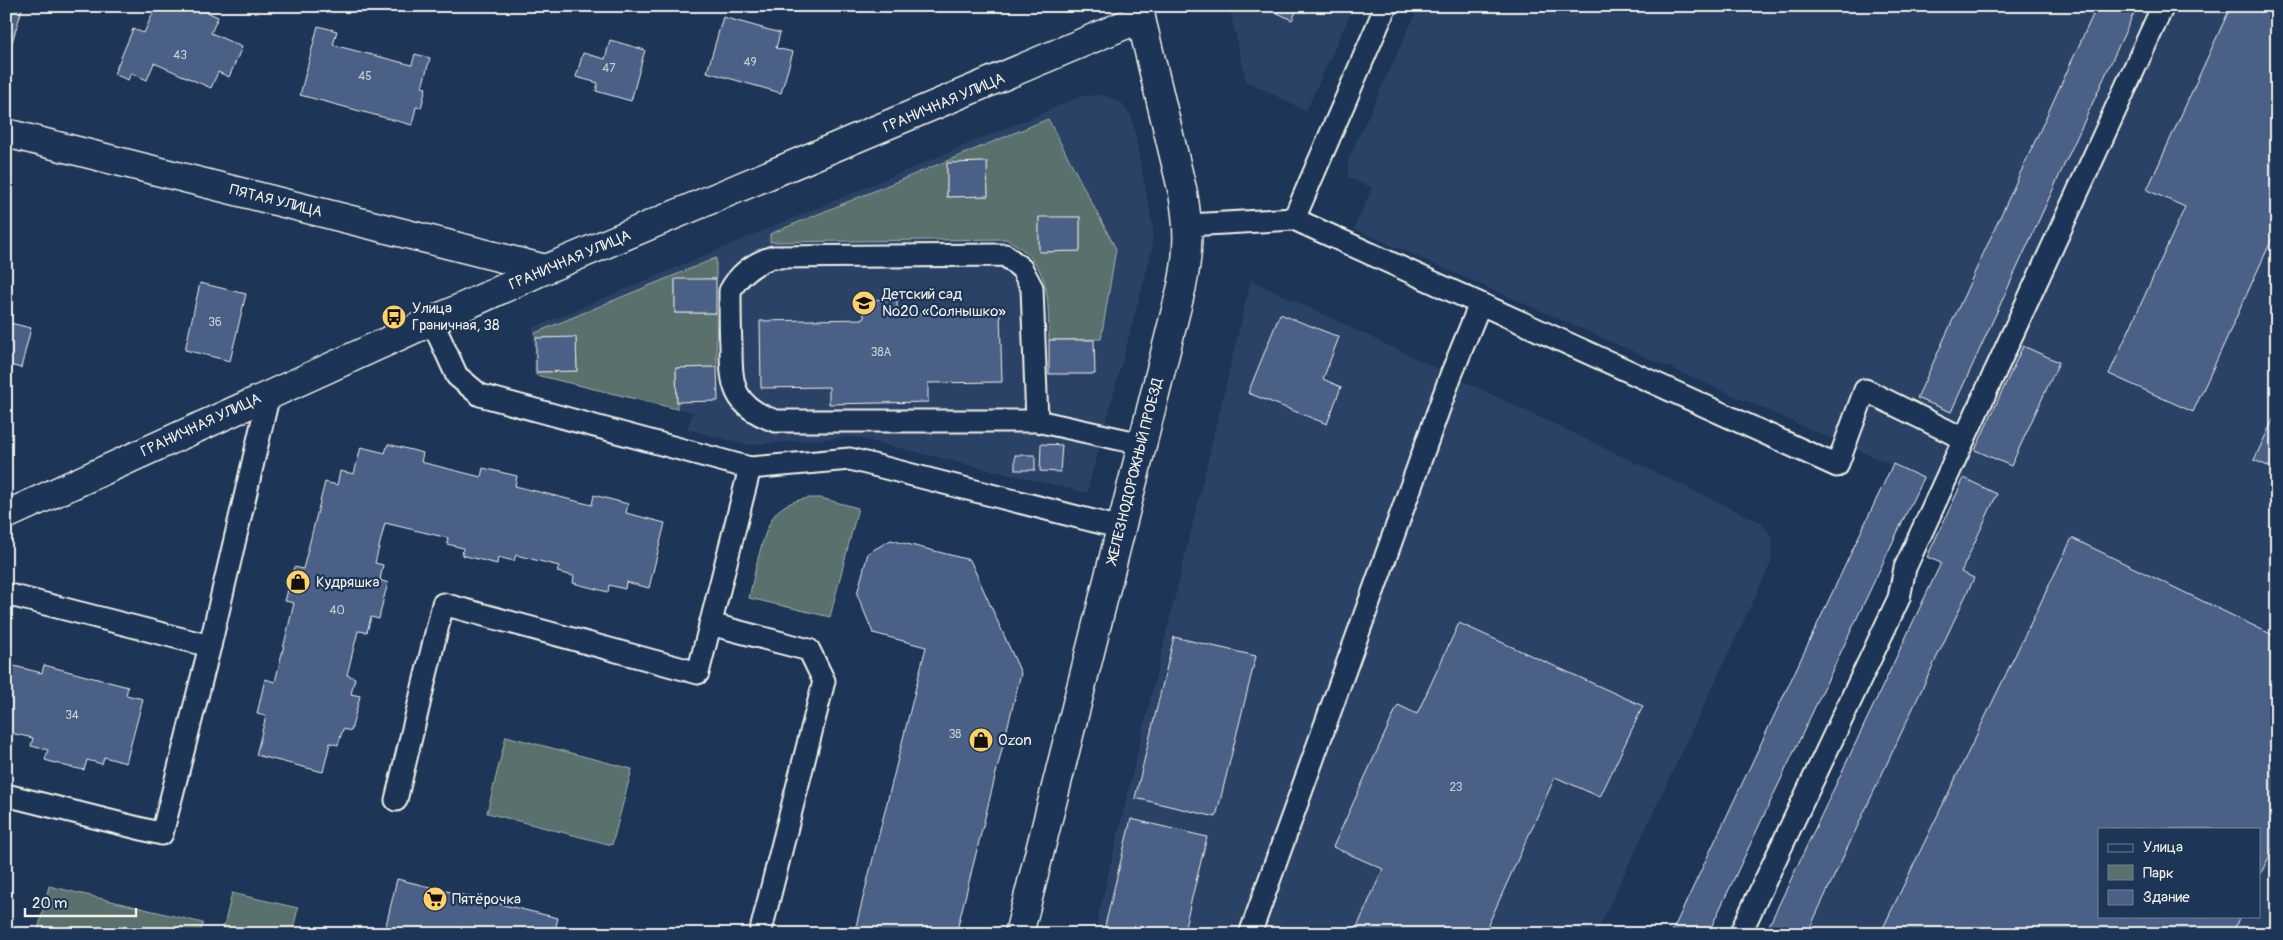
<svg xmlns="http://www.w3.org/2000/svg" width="2283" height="940" viewBox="0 0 2283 940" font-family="Pangolin,sans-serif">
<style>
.built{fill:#2b4265;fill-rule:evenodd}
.green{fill:#5a706c;stroke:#a7b0aa;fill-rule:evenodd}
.building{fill:#4c6087;stroke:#f4f1e8}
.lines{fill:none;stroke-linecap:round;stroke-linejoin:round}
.service-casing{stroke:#f4f1e8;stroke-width:25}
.minor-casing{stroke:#f4f1e8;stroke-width:31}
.service{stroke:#1d3557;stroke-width:21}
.minor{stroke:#1d3557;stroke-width:28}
.labels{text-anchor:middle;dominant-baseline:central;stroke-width:4.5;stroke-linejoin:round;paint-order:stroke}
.number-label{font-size:12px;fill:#cacdd0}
.street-label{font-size:15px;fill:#f4f1e8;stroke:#1d3557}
.poi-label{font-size:15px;fill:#f4f1e8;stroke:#1d3557;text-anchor:start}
</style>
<rect width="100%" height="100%" fill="#1d3557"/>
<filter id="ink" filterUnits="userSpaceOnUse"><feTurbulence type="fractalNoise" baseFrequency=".02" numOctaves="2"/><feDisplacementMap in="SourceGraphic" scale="10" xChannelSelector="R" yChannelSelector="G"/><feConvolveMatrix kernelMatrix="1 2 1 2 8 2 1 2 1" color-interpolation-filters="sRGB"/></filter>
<g filter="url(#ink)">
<g class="built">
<path d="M1229,6H1354L1306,111L1246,81Z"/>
<path d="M1419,6H2277V934H1807L1974,578L1961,572L1997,494L1964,478L1942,487L1354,229L1372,188L1348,177V160ZM2099,829H2259V916H2099Z"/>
<path d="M1103,95L1121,102L1132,118L1153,227L1152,251L1087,493L853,437L746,445L687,429L693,412L534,375L533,328L1082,96Z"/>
<path d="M1251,280L1762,523L1773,539L1771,563L1596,934H1094Z"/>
</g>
<g class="green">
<path d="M1048,119L1116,249L1101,339L1049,340C1048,296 1051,262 1006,239L770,242V234ZM987,162L988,196L947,197V163ZM1080,217V251L1039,252V218Z"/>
<path d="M716,258V279L675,280V313H716L717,367L676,368L677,409L536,375V372L577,371L576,338H536L535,333Z"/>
<path d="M809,498H821L858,508L830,617L749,598C754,577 763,526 777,512C786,503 797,500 809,498Z"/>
<path d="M506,736L632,769L612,845L487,813Z"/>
<path d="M49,886L203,923L200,934H37Z"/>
<path d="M232,893L298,908L292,934H222Z"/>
</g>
<g class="building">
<path d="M6,6H23L6,62Z"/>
<path d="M156,6H193L218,17L211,33L242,47L229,77L218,72L211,88L154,63L147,80L131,73L128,80L114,74L133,29L144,33Z"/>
<path d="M1263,6H1299L1292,20Z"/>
<path d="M2097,6H2137L1951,412L1917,398Z"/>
<path d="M2231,6H2253L2277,17V228L2193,412L2109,374L2185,207L2147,190Z"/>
<path d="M723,17L780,33L776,48L793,52L781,93L707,72Z"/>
<path d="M318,26L337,31L333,45L412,65L415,54L430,58L422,87L426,88L421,108L416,107L412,125L300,95Z"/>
<path d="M610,40L645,50L631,101L596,91L598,83L576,77L583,53L605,59Z"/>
<path d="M987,162L988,196L947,197V163Z"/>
<path d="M1039,217H1080V251L1039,252Z"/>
<rect x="675" y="279" width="41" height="34"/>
<path d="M200,283L246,294L230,361L185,350Z"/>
<path d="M897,299V314L1000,312L1002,382L928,383V402L829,404V387L761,388L760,321L864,319V300Z"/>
<path d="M1280,314L1339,337L1323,379L1341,387L1327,424L1248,393Z"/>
<path d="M6,322L31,328L21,368L6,364Z"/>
<path d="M576,337L577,371L536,372V338Z"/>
<path d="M1049,340H1094L1095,374H1049Z"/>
<path d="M2023,346L2059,362L2011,466L1975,450Z"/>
<path d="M717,367L718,401L677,402L676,368Z"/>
<path d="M2277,411V470L2254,460Z"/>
<path d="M388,444L423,453L421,462L481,477L483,468L517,476L515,486L592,505L594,495L628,504L626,513L665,523L649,588L626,582L625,589L609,585L608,592L573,583L574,576L557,572L559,566L516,555L514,561L498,557L497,564L462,555L463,548L447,544L448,538L385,523L375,563L383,565L380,580L388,583L383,601L379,619L371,617L367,632L358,631L347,675L355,678L351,694L360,696L351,731L343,729L338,745L330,743L323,772L256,755L266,716L257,714L265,679L275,682L294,603L285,601L294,567L303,569L325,482L337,485L340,471L354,474L361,447L385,453Z"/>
<path d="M1041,444L1062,445L1060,472L1040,471Z"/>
<rect x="1015" y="455" width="20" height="15"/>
<path d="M1893,464L1923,478L1708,934H1671Z"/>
<path d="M1964,478L1997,494L1961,572L1974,578L1807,934H1765L1941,563L1927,557Z"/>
<path d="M2072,538L2277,637V841L2259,877V829H2099V916H2240L2232,934H1880Z"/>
<path d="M891,540L970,560L1021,673L956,934H854L926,647L873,633L857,594L868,553Z"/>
<path d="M1459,623L1643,706L1600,797L1555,777L1484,934H1354L1383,869L1333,847L1398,705L1417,714Z"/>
<path d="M1174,637L1256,656L1216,817L1135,798Z"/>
<path d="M6,664L42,673L44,665L128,687L126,695L143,699L126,763L104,757L102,764L87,760L84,770L65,766L45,760L48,750L31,746L33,738L6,732Z"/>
<path d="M1131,819L1207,837L1183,934H1103Z"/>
<path d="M397,879L558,918L554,934H384Z"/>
</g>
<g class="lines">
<defs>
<g id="service">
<path d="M1294,219L1386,6"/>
<path d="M1189,225L1294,219L1837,466L1865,390L1964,439"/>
<path d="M432,321L457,376L480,395L750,468L850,459L1121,528"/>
<path d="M1037,421H776C733,407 731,386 731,346C730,327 730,309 730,291C739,274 754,263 773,257L1005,255L1022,269L1032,288L1037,421L1142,444"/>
<path d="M6,594L210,646L162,834L6,795"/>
<path d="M710,624L809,650L824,681L760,934"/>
<path d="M210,646L269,394"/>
<path d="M396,800L443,604L698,673L750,468"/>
<path d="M1250,934L1451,375L1480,304"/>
<path d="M1740,934L1899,598L1905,568L2163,6"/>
</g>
<g id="minor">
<path d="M6,133L546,269"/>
<path d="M6,515L546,269L1141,18"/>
<path d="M1019,934L1182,286C1189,251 1189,228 1183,193L1138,6"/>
</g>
</defs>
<use href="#service" class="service-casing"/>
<use href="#minor" class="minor-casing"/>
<use href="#service" class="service"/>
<use href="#minor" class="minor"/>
</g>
</g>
<defs>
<symbol id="school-disc" viewBox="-11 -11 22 22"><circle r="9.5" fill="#ffd166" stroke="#1d3557"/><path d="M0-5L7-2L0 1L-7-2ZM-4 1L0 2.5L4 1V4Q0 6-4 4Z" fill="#111"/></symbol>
<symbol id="bus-disc" viewBox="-11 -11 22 22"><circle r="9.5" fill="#ffd166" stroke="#1d3557"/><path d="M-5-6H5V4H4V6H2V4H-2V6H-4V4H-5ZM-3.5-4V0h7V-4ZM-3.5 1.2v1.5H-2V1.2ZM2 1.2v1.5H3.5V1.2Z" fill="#111"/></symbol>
<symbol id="shop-disc" viewBox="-11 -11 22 22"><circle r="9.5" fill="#ffd166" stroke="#1d3557"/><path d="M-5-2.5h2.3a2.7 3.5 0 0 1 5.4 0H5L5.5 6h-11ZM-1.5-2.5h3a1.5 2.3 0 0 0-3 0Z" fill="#111"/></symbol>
<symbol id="supermarket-disc" viewBox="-11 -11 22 22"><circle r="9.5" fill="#ffd166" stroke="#1d3557"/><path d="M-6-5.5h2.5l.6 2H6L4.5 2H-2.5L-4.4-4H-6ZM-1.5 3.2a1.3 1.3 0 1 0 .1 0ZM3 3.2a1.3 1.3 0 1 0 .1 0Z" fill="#111"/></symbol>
</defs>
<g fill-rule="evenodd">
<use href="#school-disc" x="850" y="289" width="28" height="28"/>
<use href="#bus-disc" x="380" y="303" width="28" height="28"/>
<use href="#shop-disc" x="284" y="568" width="28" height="28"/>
<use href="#shop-disc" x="967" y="726" width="28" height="28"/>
<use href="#supermarket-disc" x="421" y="885" width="28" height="28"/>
</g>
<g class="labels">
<g class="number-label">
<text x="180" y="55">43</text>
<text x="750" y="62">49</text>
<text x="609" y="68">47</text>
<text x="365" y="76">45</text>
<text x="215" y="322">36</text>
<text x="881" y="352">38А</text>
<text x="337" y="610">40</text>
<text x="72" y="715">34</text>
<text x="955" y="734">38</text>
<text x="1456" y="787">23</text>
</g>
<g class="street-label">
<text transform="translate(944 103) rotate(-23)">ГРАНИЧНАЯ УЛИЦА</text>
<text transform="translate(276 201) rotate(14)">ПЯТАЯ УЛИЦА</text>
<text transform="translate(570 260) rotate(-23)">ГРАНИЧНАЯ УЛИЦА</text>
<text transform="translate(201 425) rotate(-25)">ГРАНИЧНАЯ УЛИЦА</text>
<text transform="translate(1135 471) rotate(-76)">ЖЕЛЕЗНОДОРОЖНЫЙ ПРОЕЗД</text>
</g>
<g class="poi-label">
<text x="882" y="294">Детский сад<tspan x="882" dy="17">№20 «Солнышко»</tspan></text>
<text x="412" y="308">Улица<tspan x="412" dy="17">Граничная, 38</tspan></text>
<text x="316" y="582">Кудряшка</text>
<text x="998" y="740">Ozon</text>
<text x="452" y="899">Пятёрочка</text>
</g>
</g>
<rect width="2283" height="940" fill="none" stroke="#1d3557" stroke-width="25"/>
<rect x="12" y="12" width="2258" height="915" fill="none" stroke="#f4f1e8" stroke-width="2" filter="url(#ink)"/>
<rect x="2098" y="828" width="162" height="90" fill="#1d3557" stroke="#738091"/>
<rect x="2108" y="844" width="25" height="8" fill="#1d3557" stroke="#738091"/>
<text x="2143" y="852" font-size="15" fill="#f4f1e8">Улица</text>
<rect x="2108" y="865" width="25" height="15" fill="#5a706c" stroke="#738091"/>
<text x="2143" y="878" font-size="15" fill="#f4f1e8">Парк</text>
<rect x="2108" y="890" width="25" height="15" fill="#4c6087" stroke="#738091"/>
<text x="2143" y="902" font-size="15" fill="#f4f1e8">Здание</text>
<path d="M25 908v8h111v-8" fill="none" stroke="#f4f1e8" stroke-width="2.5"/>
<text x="32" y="908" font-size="15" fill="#f4f1e8" stroke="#1d3557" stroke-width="4" paint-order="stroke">20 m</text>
</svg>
